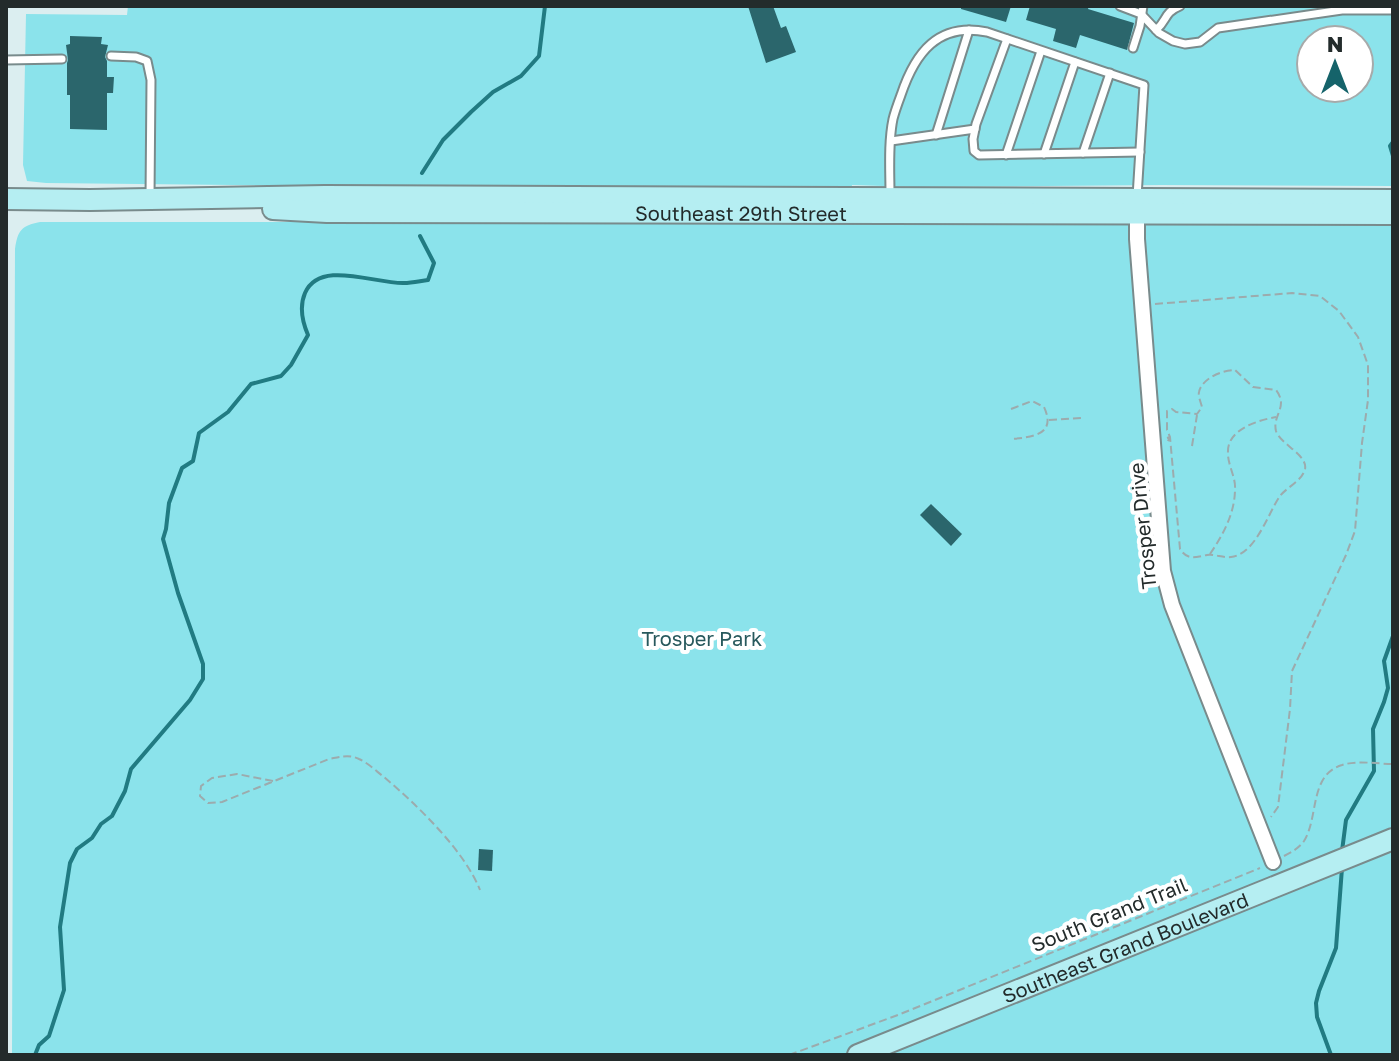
<svg xmlns="http://www.w3.org/2000/svg" width="1399" height="1061" viewBox="0 0 1399 1061" font-family="'Golos Text',sans-serif">
<style>
.green{fill:#8be3eb;fill-rule:evenodd}
.lines{fill:none;stroke-linecap:round;stroke-linejoin:round}
.stream{stroke:#217b82;stroke-width:4}
.building{fill:#2b666c}
.lane-casing{stroke:#798b8c;stroke-width:11}
.street-casing{stroke:#798b8c;stroke-width:18}
.secondary-casing{stroke:#798b8c;stroke-width:24}
.path{stroke:#9cabad;stroke-width:2;stroke-dasharray:8 4;stroke-linecap:butt}
.lane{stroke:#fff;stroke-width:7}
.street{stroke:#fff;stroke-width:14}
.secondary{stroke:#b5eef2;stroke-width:20}
.labels{text-anchor:middle;dominant-baseline:central;stroke-width:8;stroke-linejoin:round;paint-order:stroke}
.street-label{font-size:20px;fill:#232b2b;stroke:#fff}
.park-label{font-size:20px;fill:#28595d;stroke:#fff}
</style>
<rect width="100%" height="100%" fill="#dbeef0"/>
<path class="green" d="M128,6H1393V186L1161,185L915,187L852,185L845,223L1393,224V1055H12L15,249C18,230 21,226 40,222H300L332,186L46,183L27,181L23,165L26,14L127,15ZM1311,40H1359V88H1311Z"/>
<g class="lines">
<g class="stream">
<path d="M1393,142L1390,146L1393,156"/>
<path d="M422,173L443,140L471,112L493,92L521,76L539,56L545,6"/>
<path d="M1342,851L1346,820L1374,771L1373,729L1384,702L1388,688L1384,661L1393,636"/>
<path d="M35,1055L39,1045L49,1036L64,990L60,927L70,863L77,849L92,838L101,824L112,816L125,791L131,769L190,700L203,679V664L178,593L163,539L166,529L169,503L182,468L193,461L199,433L228,412L251,384L281,376L291,365L308,335C302,321 299,307 305,293C320,259 375,284 404,283C412,283 420,281 428,280L434,263L420,236"/>
<path d="M1331,1055L1317,1017L1316,1003L1319,991L1336,948L1342,868"/>
</g>
</g>
<g class="building">
<path d="M748,6H773L781,28L786,26L796,52L766,63Z"/>
<path d="M961,6H1011L1006,22L961,9Z"/>
<path d="M1030,6H1089L1088,9L1134,23L1127,50L1080,35L1076,48L1053,41L1056,29L1026,20Z"/>
<path d="M70,36L102,37L101,44L108,45L105,57L107,61V77H114L113,93H107V130L70,129V95H67V63L68,60L66,45L70,44Z"/>
<path d="M931,504L962,534L951,546L920,515Z"/>
<path d="M479,849L493,850L492,871L478,870Z"/>
</g>
<g class="lines">
<defs>
<g id="lane">
<path d="M1120,6L1141,14L1159,33L1173,41L1185,44L1200,42L1218,28L1342,10H1393"/>
<path d="M1156,30C1168,20 1163,13 1180,6"/>
<path d="M1007,39L976,124L973,139L974,151L979,155L1140,152"/>
<path d="M1133,48L1140,26L1143,6"/>
<path d="M111,56L136,57L147,61L151,80L150,197"/>
<path d="M6,60L62,59"/>
<path d="M936,135L969,30"/>
<path d="M891,141L975,129"/>
<path d="M1083,153L1110,73"/>
<path d="M1044,154L1075,62"/>
<path d="M1006,155L1041,51"/>
<path d="M890,195C890,170 888,143 893,119C895,111 898,103 901,95C915,53 938,22 987,32L1144,85L1137,197"/>
</g>
<path id="street" d="M1137,214V239L1163,571L1172,605L1273,862"/>
<g id="secondary">
<path d="M6,199L90,200L325,196L1393,200"/>
<path id="s1" d="M273,209L327,212L1393,214"/>
<path id="s2" d="M858,1055L1393,839"/>
</g>
</defs>
<use href="#lane" class="lane-casing"/>
<use href="#street" class="street-casing"/>
<use href="#secondary" class="secondary-casing"/>
<g class="path">
<path d="M1155,304L1292,293L1320,296L1339,311L1358,337L1368,365V400L1362,443L1355,531L1346,555L1292,671L1290,709L1278,807L1271,817"/>
<path d="M1011,409L1032,401L1044,407C1057,435 1032,437 1012,439"/>
<path d="M1049,420L1082,418"/>
<path d="M1167,438L1170,437L1180,549C1188,561 1195,557 1207,555C1215,554 1223,558 1231,557C1256,554 1268,513 1280,496C1287,487 1302,481 1305,469C1308,455 1280,444 1276,431C1272,415 1289,407 1276,390L1253,387L1235,370C1223,370 1202,378 1199,392C1198,396 1201,403 1202,407L1197,414L1176,412L1172,409L1167,411V430L1170,437L1167,443"/>
<path d="M1192,446L1197,415"/>
<path d="M1210,554C1223,535 1235,513 1235,489C1236,477 1227,464 1228,451C1228,429 1259,420 1276,417"/>
<path d="M273,781L237,774L212,778L201,786L200,796L208,803L222,802L329,759C340,757 349,754 359,759C368,763 376,771 384,777C417,805 464,850 480,890"/>
<path d="M1284,856C1292,852 1299,848 1304,841C1319,817 1309,775 1342,765C1357,760 1378,764 1393,764"/>
<path d="M789,1055L898,1015L1260,868"/>
</g>
<use href="#lane" class="lane"/>
<use href="#street" class="street"/>
<use href="#secondary" class="secondary"/>
</g>
<g class="labels">
<g class="street-label">
<text stroke="none"><textPath href="#s1" startOffset="468">Southeast 29th Street</textPath></text>
<text transform="translate(1142 526) rotate(-96)">Trosper Drive</text>
<text transform="translate(1109 914) rotate(-22)">South Grand Trail</text>
<text stroke="none"><textPath href="#s2" startOffset="288">Southeast Grand Boulevard</textPath></text>
</g>
<g class="park-label">
<text x="702" y="638">Trosper Park</text>
</g>
</g>
<rect width="1399" height="1061" fill="none" stroke="#232b2b" stroke-width="16"/>
<g transform="translate(1335 64)"><circle r="38" fill="#ffffff" stroke="#a7aaaa" stroke-width="2"/>
<path d="M0-6L14 30L0 20L-14 30Z" fill="#15636a"/>
<text y="-12" font-size="22" font-weight="bold" text-anchor="middle" fill="#232b2b">N</text>
</g>
</svg>
